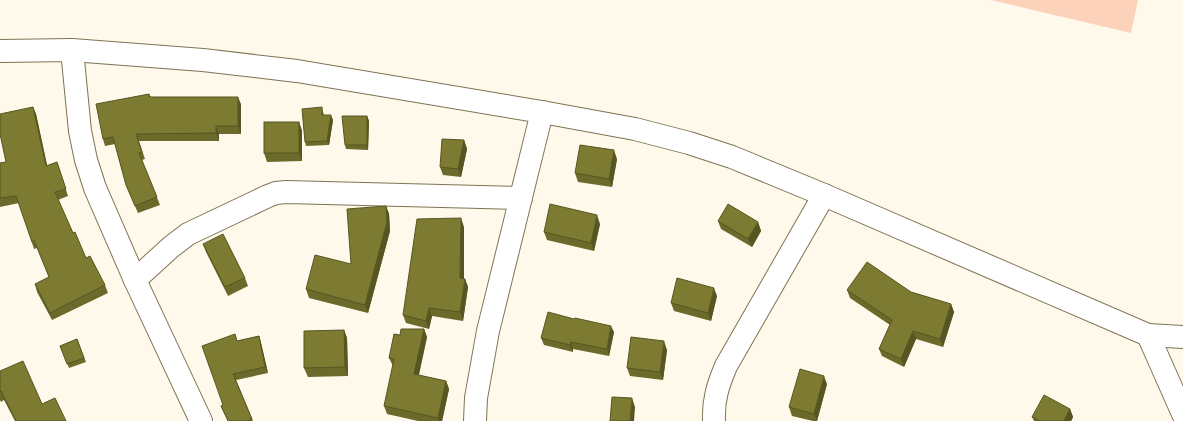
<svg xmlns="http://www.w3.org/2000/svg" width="1183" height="421" viewBox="0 0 1183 421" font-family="Jost,sans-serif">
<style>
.green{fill:#fcd2ba}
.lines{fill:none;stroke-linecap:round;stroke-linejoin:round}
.minor-casing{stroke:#7f7353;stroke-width:24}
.minor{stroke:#fff;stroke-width:22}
.wall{fill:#6b6a2a}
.shaded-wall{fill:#575622}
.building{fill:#7c7b31;stroke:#575622}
</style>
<rect width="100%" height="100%" fill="#fef9eb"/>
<path class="green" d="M991,0H1138L1131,33Z"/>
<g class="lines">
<defs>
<g id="minor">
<path d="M72,50L80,131L86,160L95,188L135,280L201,421"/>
<path d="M0,51L72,50L203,60L297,71L542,112L635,129L689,143L732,157L824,195L1148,335L1183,337"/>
<path d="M135,280L171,247L188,234L268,196L276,193L286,192L521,198"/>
<path d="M1148,335L1183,414"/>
<path d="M475,421L476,398L488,331L542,112"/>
<path d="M714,421C713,400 718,385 726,366L824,195"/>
</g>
</defs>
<use href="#minor" class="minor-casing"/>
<use href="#minor" class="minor"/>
</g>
<g class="wall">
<path d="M149,94L151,97L241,104V134H219V141H139L145,159L142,160L160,205L138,213L126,185L115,144L105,146L103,139Z"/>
<path d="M33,107L36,114L47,166L57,162L68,196L58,200L73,233L86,258L105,285L108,293L52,320L37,292L35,284L49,277L37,248L34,249L19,203L0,207V163L6,162Z"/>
<path d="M322,107L323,112L324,115L333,120L329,145L306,146L305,142Z"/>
<path d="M367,116L369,121L368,150L346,149L345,145Z"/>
<path d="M299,122L302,131V161L267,162L264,153Z"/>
<path d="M464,140L467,149L461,177L443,175L440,167Z"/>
<path d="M617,159L612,187L578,182L575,173Z"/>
<path d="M386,206L389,214L390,231L368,313L309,298L306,289L351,264Z"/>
<path d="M718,221L758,222L761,231L752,247L721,229Z"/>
<path d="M600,224L594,251L547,240L544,232Z"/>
<path d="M464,227V279H465L468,287L463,321L432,316L429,329L406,323L403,315Z"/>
<path d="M203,244L245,278L248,286L228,296L206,252Z"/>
<path d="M847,290L911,292L951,304L954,312L943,347L916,339L904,367L882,356L879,349L890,325L850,298Z"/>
<path d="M717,296L711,321L674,311L671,303Z"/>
<path d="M424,329L427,337L419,375L446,381L449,389L442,421H418L387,414L384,406L393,366L389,358L400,335Z"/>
<path d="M344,330L347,338L348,376L308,377L304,368Z"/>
<path d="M614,332L609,356L573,349V352L544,345L541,338Z"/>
<path d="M259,336L261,343L268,373L236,380L253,421H228L221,406L223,405L237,341Z"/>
<path d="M77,339L86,362L69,368L60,346Z"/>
<path d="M667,350L663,380L630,376L627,368Z"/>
<path d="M0,371L42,404L66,421H15L4,400L1,402L0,400Z"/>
<path d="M827,384L817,421H813L792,416L789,407Z"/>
<path d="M1070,409L1073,417L1071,421H1034L1032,417Z"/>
</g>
<g class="shaded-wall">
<path d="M238,97L241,104V134L238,126Z"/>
<path d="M33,107L36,114L49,174L46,166Z"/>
<path d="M331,115L333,120L329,145L327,141Z"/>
<path d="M367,116L369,121L368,150L367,145Z"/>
<path d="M299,122L302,131V161L299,153Z"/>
<path d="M216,126L219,134V141L216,133Z"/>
<path d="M464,140L467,149L461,177L458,169Z"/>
<path d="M614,150L617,159L612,187L609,179Z"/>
<path d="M386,206L389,214L390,231L368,313L365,305Z"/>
<path d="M597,215L600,224L594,251L591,243Z"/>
<path d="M461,218L464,227V287L460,278Z"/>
<path d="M758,222L761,231L752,247L748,239Z"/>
<path d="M465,279L468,287L463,321L460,312Z"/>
<path d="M714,288L717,296L711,321L708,313Z"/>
<path d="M951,304L954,312L943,347L940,339Z"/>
<path d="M429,308L432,316L429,329L426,321Z"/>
<path d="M611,326L614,332L609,356L607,349Z"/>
<path d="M424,329L427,337L417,382L414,374Z"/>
<path d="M344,330L347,338L348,376L345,367Z"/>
<path d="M913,331L916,339L904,367L901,359Z"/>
<path d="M259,336L261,343L268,373L265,367Z"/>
<path d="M664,341L667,350L663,380L660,372Z"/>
<path d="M571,342L573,349V352L570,345Z"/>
<path d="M824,376L827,384L817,421L814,414Z"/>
<path d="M446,381L449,389L442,421H439L438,418Z"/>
<path d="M632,398L635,407L634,421H630Z"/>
<path d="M1070,409L1073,417L1071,421H1064Z"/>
</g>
<g class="building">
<path d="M149,94L150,97H238V126H216V133L136,134L142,152L139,153L157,197L135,206L126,185L113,137L103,139L96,104Z"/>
<path d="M33,107L46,166L57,162L66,189L55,192L73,233L75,232L86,258L90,256L105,285L50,313L35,284L49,277L34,240L32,242L16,196L0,198V163L6,162L0,134V114Z"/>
<path d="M322,107V115H331L327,141L305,142L302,109Z"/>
<path d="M342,116H367V145H345Z"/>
<rect x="264" y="122" width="35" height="31"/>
<path d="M442,139L464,140L458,169L440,167Z"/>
<path d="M580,145L614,150L609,179L575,173Z"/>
<path d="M550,204L597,215L591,243L544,232Z"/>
<path d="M728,204L758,222L748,239L718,221Z"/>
<path d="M386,206L387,222L365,305L306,289L315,255L351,264L347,209Z"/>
<path d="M461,218L460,278L465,279L460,312L429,308L426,321L403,315L417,219Z"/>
<path d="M223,234L245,278L225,287L203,244Z"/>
<path d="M867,262L911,292L951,304L940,339L913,331L901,359L879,349L892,320L847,290Z"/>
<path d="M677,278L714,288L708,313L671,303Z"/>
<path d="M548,312L574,319L575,318L611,326L607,349L571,342L570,345L541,338Z"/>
<path d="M401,329H424L414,374L446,381L438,418L384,406L394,359L389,358L394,334L400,335Z"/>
<path d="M344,330L345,367L304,368V331Z"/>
<path d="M235,334L237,341L259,336L265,367L233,374L252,419L248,421H228L221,406L223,405L202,346Z"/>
<path d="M631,337L664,341L660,372L627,368Z"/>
<path d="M77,339L84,358L67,364L60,346Z"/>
<path d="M23,361L42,404L55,398L66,421H16L1,391L0,392V371Z"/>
<path d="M800,369L824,376L814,414L789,407Z"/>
<path d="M1044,395L1070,409L1064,421H1040L1032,417Z"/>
<path d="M612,397L632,398L630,421H610Z"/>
</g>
</svg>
